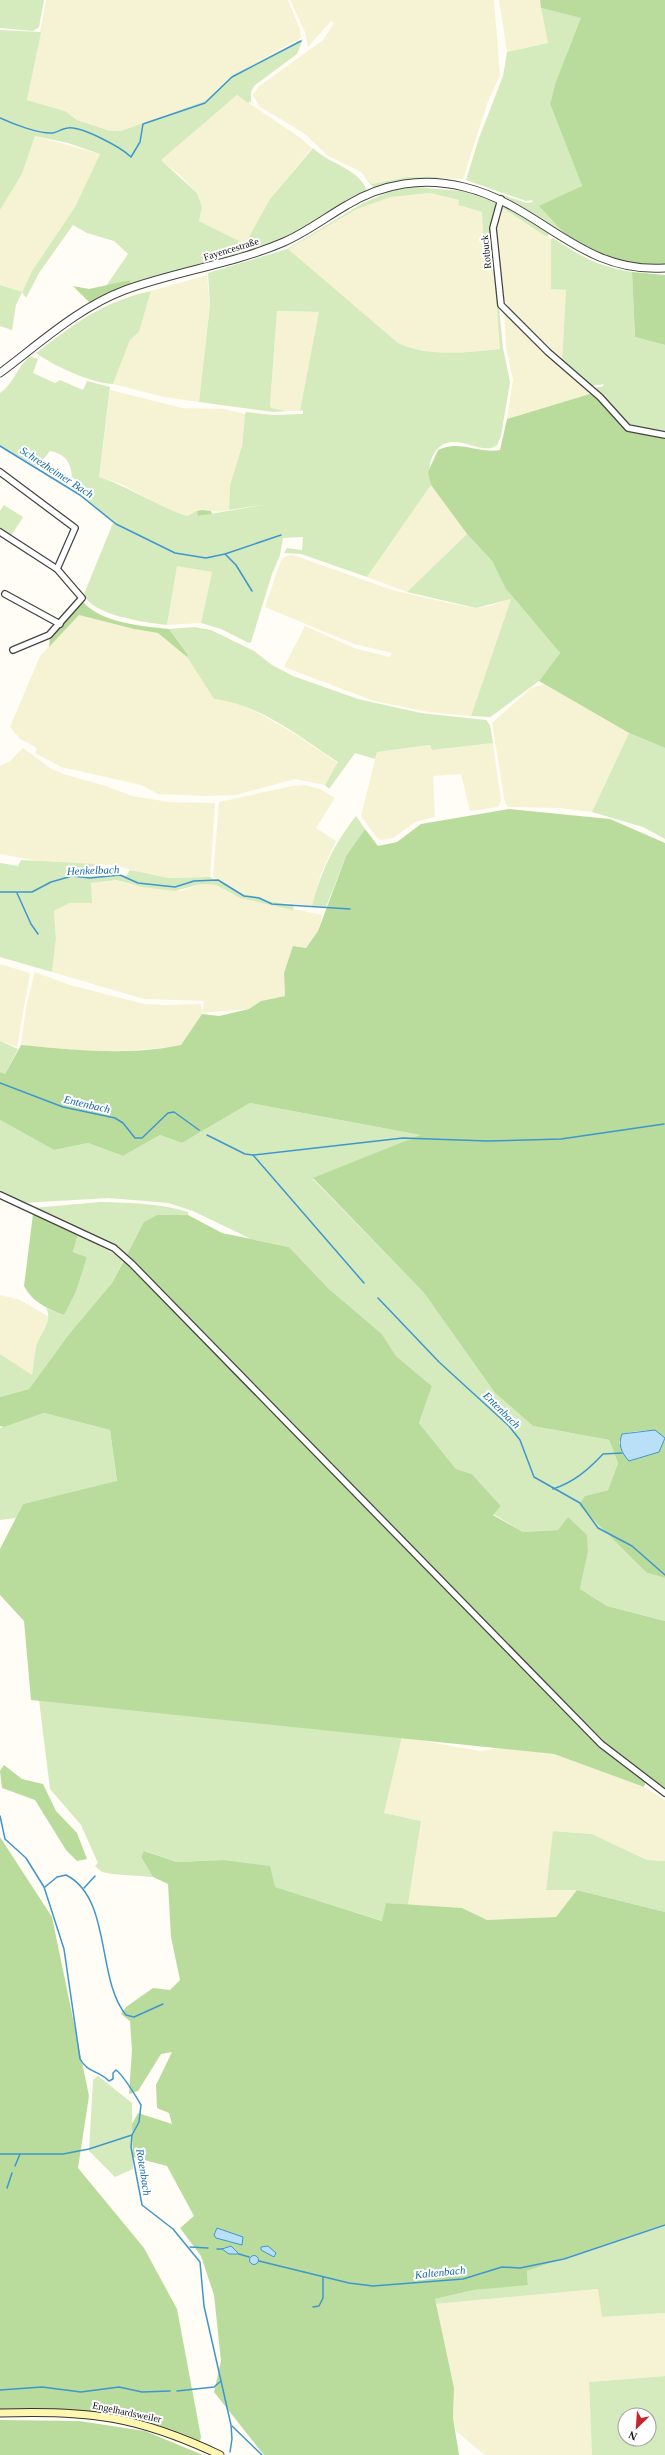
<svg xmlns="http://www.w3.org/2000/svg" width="665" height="2455" viewBox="0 0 665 2455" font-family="'Times New Roman',serif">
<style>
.farmland{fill:#f6f3d4}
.green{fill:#d5ebbd;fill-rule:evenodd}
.forest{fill:#b9dc9c}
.water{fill:#b9e0f7;stroke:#3f96cf}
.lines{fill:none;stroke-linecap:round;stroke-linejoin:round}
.stream{stroke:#3f96cf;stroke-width:1.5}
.minor-casing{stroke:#444;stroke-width:8}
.tertiary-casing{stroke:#444;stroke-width:9}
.secondary-casing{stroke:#333;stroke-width:9}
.minor{stroke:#fff;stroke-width:5.5}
.tertiary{stroke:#fff;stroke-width:7}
.secondary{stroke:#fff6b0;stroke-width:7}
.labels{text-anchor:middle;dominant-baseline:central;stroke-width:4;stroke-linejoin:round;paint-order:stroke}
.street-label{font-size:10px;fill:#111;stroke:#fff}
.water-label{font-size:11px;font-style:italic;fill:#1768a6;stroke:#fff}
</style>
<rect width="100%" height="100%" fill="#fffdf5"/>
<g class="farmland">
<path d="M46,0H288L300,29L301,38L234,74L205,101L134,127L121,131H110L77,120L65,111L27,100Z"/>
<path d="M290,0H494L500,75L487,104L463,179L407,177L372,184L361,172L328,156L305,134L259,106L253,95L258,87L323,40L334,23L331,21L308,47L305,32Z"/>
<path d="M499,0H540L548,43L507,52Z"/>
<path d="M237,95L302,139L312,148L270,199L245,245L199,221L202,207L197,193L180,175L160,160Z"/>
<path d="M35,136L100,154L75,207L32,271L22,292L0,285V210L22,174Z"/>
<path d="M430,193L459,200L458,205L482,212L483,237L494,270L501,349L455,353H432L412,349L398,343L287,249L357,209L391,197Z"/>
<path d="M504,209L551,239V289L566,290L562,360L509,308L504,299L495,227L500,210Z"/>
<path d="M207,275L210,305L199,402L164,397L113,384L130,340L139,332L151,291Z"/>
<path d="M504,310L593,393L507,419L513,380L506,347Z"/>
<path d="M277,311L320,312L300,411H286L271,408L270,405Z"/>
<path d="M110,390L182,408L224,409L245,414L242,446L230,485L229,510L219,512L202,510L187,516L164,508L121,484L99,477Z"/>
<path d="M431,485L467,534L407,592L367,577Z"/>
<path d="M293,555L392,590L463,606L476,608L489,606L511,599L471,716L428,712L374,701L284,667L305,626L354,648L390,657L392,653L354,644L265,607L281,560L286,556Z"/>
<path d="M177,565L212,572L201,623L167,625Z"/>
<path d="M79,615L134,629L158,633L187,657L214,699L234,702L246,706L292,732L338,763L325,785L295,779L236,795L205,796L158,794L141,785L61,767L35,753L37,749L34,746L20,739L10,727L40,656Z"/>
<path d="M544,684L629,733L592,812L559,808L508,807L505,803L492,723L531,688Z"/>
<path d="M493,743L501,801L498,807L470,811L461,774L433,776L435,817L415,822L393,838L381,840L376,837L361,816L377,752L431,745L432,750Z"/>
<path d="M23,748L50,768L63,774L106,786L132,796L169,802L215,803L210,877L168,878L151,876L115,865L49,863L0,854V766L10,761Z"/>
<path d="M305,785L320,789L335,798L316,828L336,841L321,874L312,906L267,901L260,897L242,894L213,877L219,802L292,786Z"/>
<path d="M116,880L132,885L181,891L201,884L216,885L240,898L323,915L318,931L306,948L294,946L284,973L285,996L261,1001L249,1009L202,1013L204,1001L144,999L52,972L56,939L54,911L70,903H92L90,883Z"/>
<path d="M0,964L30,973L17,1047L0,1041Z"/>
<path d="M35,972L70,985L144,1004L165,1005L201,1004L202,1014L181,1045L168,1048L97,1052L21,1045L26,1007Z"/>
<path d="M0,1295L18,1299L48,1316L49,1320L37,1345L32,1376L0,1354Z"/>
<path d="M402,1737L480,1751L502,1748L554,1754L644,1787L665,1800V1861L647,1860L592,1834L554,1831L546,1889L577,1890L556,1917L487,1920L462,1908L408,1905L421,1821L384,1813Z"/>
<path d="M598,2289L603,2317L665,2313V2376L589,2382L592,2455H486L481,2452L456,2431L453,2418L454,2388L435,2304Z"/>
</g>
<g class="green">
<path d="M0,0H44L39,27L33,31L0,28Z"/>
<path d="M541,8L582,18L555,84L550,104L582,186L573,242L519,206L467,183L527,203L533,202L532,200L526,201L466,180L479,138L503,76L507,52L548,43Z"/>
<path d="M0,30L41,32L27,100L65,111L77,120L110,131H121L205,101L234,74L303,39L297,54L254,86L251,92V101L248,103L237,95L161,160L197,193L202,207L199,221L245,244L270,199L313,148C329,164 360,169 367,191C330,215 293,236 251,252L249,248L244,250V254L130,286V280L106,286L128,254L114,241L87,233L73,225L39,273L26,298L22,292L16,305L12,330L0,326V285L22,292L32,271L75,207L100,154L68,143L35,136L22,174L0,210Z"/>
<path d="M361,173L372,184L407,177H437L438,181L374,188Z"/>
<path d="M416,187L462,191L495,202L496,208L491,226L503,348L510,382L501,436L497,445C483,458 452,427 435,452C428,462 429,473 431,485L367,577L301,554L284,553L287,548L302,550L303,537L283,538L280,555L272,574L251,642L249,643L221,629L201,623L212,572L177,566L167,625C148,623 90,615 84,594L113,523L74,491L77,481L72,477C71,462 65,454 50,451L37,467L0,446V393C14,384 16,368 30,356L38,359L33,373L55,383L60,380L83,390L87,381L110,387L99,477C130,487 156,506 187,516L197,511L199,516L268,504L229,510L230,485L242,446L245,414L246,412L273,415L303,414V410L300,411L319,312L277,311L270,405L271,408L286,411L273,412L199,402L210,305L208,273L287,249L363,203L391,191ZM430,193L459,200L458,205L482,212L483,237L494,270L500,349C466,352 430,358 398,343L288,249L357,209L391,197Z"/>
<path d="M505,206L549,234L547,237L504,209L500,210Z"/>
<path d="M553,238C582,257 597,266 632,272L635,337L665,345V433L628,425L594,389L597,387H602L604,384L591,386L562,360L566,290L551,289V239Z"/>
<path d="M151,291L139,332L130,340L113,384C91,383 54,366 36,353C78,322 99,303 151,291Z"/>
<path d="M4,505L23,517L11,536L0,530V511Z"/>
<path d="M467,534L492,561L507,590L560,653L539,681L496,713L490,717L471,716L511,599L476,608L407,592Z"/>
<path d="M194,627L211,630L254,651L272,665L293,676L358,699L421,713L486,720L490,725L493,743L432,750L430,745L377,752L375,759L355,753L329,789L325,785L338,762C300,737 260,704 214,699L187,657L188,655L169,629Z"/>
<path d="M629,733L665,748V839L643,827L592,812Z"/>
<path d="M356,816L365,829L346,856L326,907L312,906C322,869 333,846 356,816Z"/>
<path d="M21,860L96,864L78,877C94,878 110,871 126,876L130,870L168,878L210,877L242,894L260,897L267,901L294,905L293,910L240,898L216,885L201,884L175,891L142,887L116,880L91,883L92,903H70L54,911L56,939L52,972L0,957V863L18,866Z"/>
<path d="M0,1041L18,1049L5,1074L0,1072Z"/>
<path d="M250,1103L420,1135L313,1179L424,1293L495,1393L533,1426L609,1440L618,1463L608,1490L585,1496L647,1573L665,1578V1621L607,1606L580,1589L588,1552L568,1518L558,1530L523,1532L493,1514L501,1506L472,1474L456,1469L419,1423L432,1386L396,1356L382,1334L328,1288L289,1247L251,1239L193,1211L168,1203L109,1198L22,1203L0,1190V1120L54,1150L88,1143L123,1156L160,1135L182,1143Z"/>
<path d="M100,1202C131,1203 159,1203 188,1212V1215C144,1216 147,1217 127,1255L33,1208Z"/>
<path d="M78,1234L124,1259L112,1283L69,1334L29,1389L0,1397V1354L32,1375C34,1365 34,1354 37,1344C42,1331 53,1321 46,1308L64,1315L87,1257L73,1252Z"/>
<path d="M44,1413L110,1430L117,1482L23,1504L16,1518L0,1520V1428Z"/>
<path d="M39,1700L402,1737L384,1813L421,1821L408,1905L386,1903L383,1921L274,1887L223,1860L177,1862L145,1851L141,1857L153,1877L112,1874L102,1872L95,1866L98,1863L81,1825L50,1789Z"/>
<path d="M553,1831L592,1834L647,1860L665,1861V1912L577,1890H546Z"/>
<path d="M98,2076L132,2103L133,2169L115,2177L89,2151L93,2080Z"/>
<path d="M665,2224V2313L602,2317L598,2289L435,2304V2299L474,2290L528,2284L527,2271Z"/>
<path d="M665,2376V2455H592L589,2382ZM625,2415H649V2439H625Z"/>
</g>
<g class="forest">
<path d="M540,0H665V265L619,264L573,242L539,206L582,186L550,104L555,84L581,18L541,8Z"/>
<path d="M632,272L665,275V345L635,337Z"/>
<path d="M130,280V286L90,303L73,286L89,289Z"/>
<path d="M593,393L629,431L665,437V748L629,733L539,681L560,653L506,589L492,561L467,534L431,485L428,472L438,450C459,439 479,454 500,450L507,419Z"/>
<path d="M202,510L211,511L212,514L198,516L197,511Z"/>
<path d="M83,602C102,623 141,626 169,629L188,655L187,657L158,633L134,629L79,615L49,647L50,638L77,606Z"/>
<path d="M509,809L610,819L665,843V1438C650,1427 640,1431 622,1434L619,1443L629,1461L658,1452L665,1439V1578L647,1573L579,1505L585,1496L608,1490L618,1463L609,1440L533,1426L495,1393L424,1293L313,1178L420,1135L250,1103L182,1143L160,1135L123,1156L88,1143L54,1150L0,1120V1072L5,1074L21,1045C75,1050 128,1056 181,1045L202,1014L219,1016L249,1009L261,1001L285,996L284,973L293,946L306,948L318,931L346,856L365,829L378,846L397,842L421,824Z"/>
<path d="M33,1214L78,1234L73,1252L87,1257L76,1291L64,1315C48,1309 32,1302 24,1286Z"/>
<path d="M157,1215H188L222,1233L289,1247L328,1288L382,1334L396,1356L432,1386L419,1423L456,1469L472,1474L501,1506L493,1515L523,1532L558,1530L568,1517L587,1535L588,1552L580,1589L607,1606L665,1621V1791L646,1780L644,1787L554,1754L31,1700L24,1621L0,1595V1549L23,1504L117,1481L110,1430L44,1413L4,1427L0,1426V1397L29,1389L69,1334L112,1283L144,1222Z"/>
<path d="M4,1765L22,1779L43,1784L56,1811L77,1833L87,1859L77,1861L66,1850L35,1800L2,1788L0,1771Z"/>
<path d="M0,1837L52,1917L89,2096L78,2168L144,2248L177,2309L201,2437L200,2441C130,2410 76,2407 0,2409Z"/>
<path d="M144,1851L177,1862L223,1860L270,1866L275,1887L382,1921L386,1903L462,1908L487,1920L556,1917L577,1890L665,1912V2224L527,2271L528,2285L474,2290L435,2299L454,2388L453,2418L459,2455H264L214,2392L221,2361L214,2295L201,2256L180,2228L194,2216L167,2166L133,2157L132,2124L138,2113L172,2124L169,2113L157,2108L156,2085L172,2052L161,2054L138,2091L129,2094L132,2050L130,2021L121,2014L126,2007L153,1988L170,1990L180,1980L171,1937L168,1884L153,1877L141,1857Z"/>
<path d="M0,2420L79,2421L145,2431L203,2455H0Z"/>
</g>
<g class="water">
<path d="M655,1430L665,1438L659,1452L629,1461C621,1452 618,1445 622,1434Z"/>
<path d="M217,2228L243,2237L242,2245L216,2238L214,2235Z"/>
<path d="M231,2246L239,2254H229L222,2249Z"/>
<path d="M268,2246L276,2253L274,2257L261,2250V2247Z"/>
<circle cx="254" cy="2260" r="4.5"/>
</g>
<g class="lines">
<g class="stream">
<path d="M0,118C13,124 39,134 53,133C58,132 63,128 68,128C81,126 121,147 131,157L140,142L143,124L205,103L232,77L301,41"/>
<path d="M0,446L80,495L116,524L175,553L206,558L225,554L281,535"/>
<path d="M225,554L236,565L252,591"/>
<path d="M0,892H32L51,882L72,876L90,878L120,875L138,883L175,887L194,881L218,880L244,896L259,898L272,904L350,909"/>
<path d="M17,893L31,924L38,934"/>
<path d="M0,1083L63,1107L115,1118L123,1123L135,1138H142L168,1113L174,1112L199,1130"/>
<path d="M207,1135L245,1154L253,1155L364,1283"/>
<path d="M253,1155L403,1138L487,1141L561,1139L664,1124"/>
<path d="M378,1298L439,1362L509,1426L520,1440L534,1477L580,1503L598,1528L632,1546L665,1575"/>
<path d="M553,1489C574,1482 588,1470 603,1454L622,1453"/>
<path d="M0,1816L5,1839L26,1858L44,1887L64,1949L80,2059C88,2073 98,2070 109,2081L113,2079V2073L116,2070C125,2077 135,2095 141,2105L139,2122L132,2135L131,2147L142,2205L173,2229L200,2262L204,2306L231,2425L232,2439L230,2452"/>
<path d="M45,1887L57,1877L66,1875C112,1898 96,1979 126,2015L134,2017L163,2004"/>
<path d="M84,1888L95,1876"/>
<path d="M0,2154H63L89,2149L132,2135"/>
<path d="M15,2166L20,2154"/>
<path d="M7,2188L12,2173"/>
<path d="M190,2247L208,2248"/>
<path d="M217,2249H222"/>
<path d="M239,2254L249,2257"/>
<path d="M259,2261L349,2283L373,2286L463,2279L502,2267L520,2268L564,2259L665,2225"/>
<path d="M313,2307L319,2306L323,2298V2277"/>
<path d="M0,2390L42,2387L81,2392L119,2387L142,2392L170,2391"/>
<path d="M177,2391L214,2387L221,2381"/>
<path d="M232,2426L262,2455"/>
</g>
<defs>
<g id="minor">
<path d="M501,199L493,228L501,305L548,352L600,397L628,428L665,435"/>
<path d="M0,472L75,528L57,569"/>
<path d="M0,532L57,569L82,598L49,635L13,650"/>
<path d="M5,594L60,624"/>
<path d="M0,1195L114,1248L132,1264L601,1744L665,1793"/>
</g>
<path id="tertiary" d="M0,373C39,344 79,307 125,290C177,271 233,264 284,242C307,232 326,217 347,205C383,183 424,177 464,187C542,206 580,274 665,268"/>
<path id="secondary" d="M0,2413C89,2410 138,2416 220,2455"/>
</defs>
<use href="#minor" class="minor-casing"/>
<use href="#tertiary" class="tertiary-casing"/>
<use href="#secondary" class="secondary-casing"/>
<use href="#minor" class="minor"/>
<use href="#tertiary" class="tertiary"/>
<use href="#secondary" class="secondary"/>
</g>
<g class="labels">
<g class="street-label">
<text transform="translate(231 249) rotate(-17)">Fayencestraße</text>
<text transform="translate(486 252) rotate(-96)">Rotbuck</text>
<text transform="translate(127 2412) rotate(12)">Engelhardsweiler</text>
</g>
<g class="water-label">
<text transform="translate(57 472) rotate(33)">Schrezheimer Bach</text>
<text transform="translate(93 870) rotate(-2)">Henkelbach</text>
<text transform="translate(87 1104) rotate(13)">Entenbach</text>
<text transform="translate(502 1410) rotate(45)">Entenbach</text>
<text transform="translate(144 2172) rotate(81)">Rotenbach</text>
<text transform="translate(440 2272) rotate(-6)">Kaltenbach</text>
</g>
</g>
<g transform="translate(637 2427) rotate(205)"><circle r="19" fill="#ffffff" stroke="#a0a0a0"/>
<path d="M0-3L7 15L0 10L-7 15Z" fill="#c4262e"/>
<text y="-6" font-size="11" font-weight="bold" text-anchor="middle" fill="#111111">N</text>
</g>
</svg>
